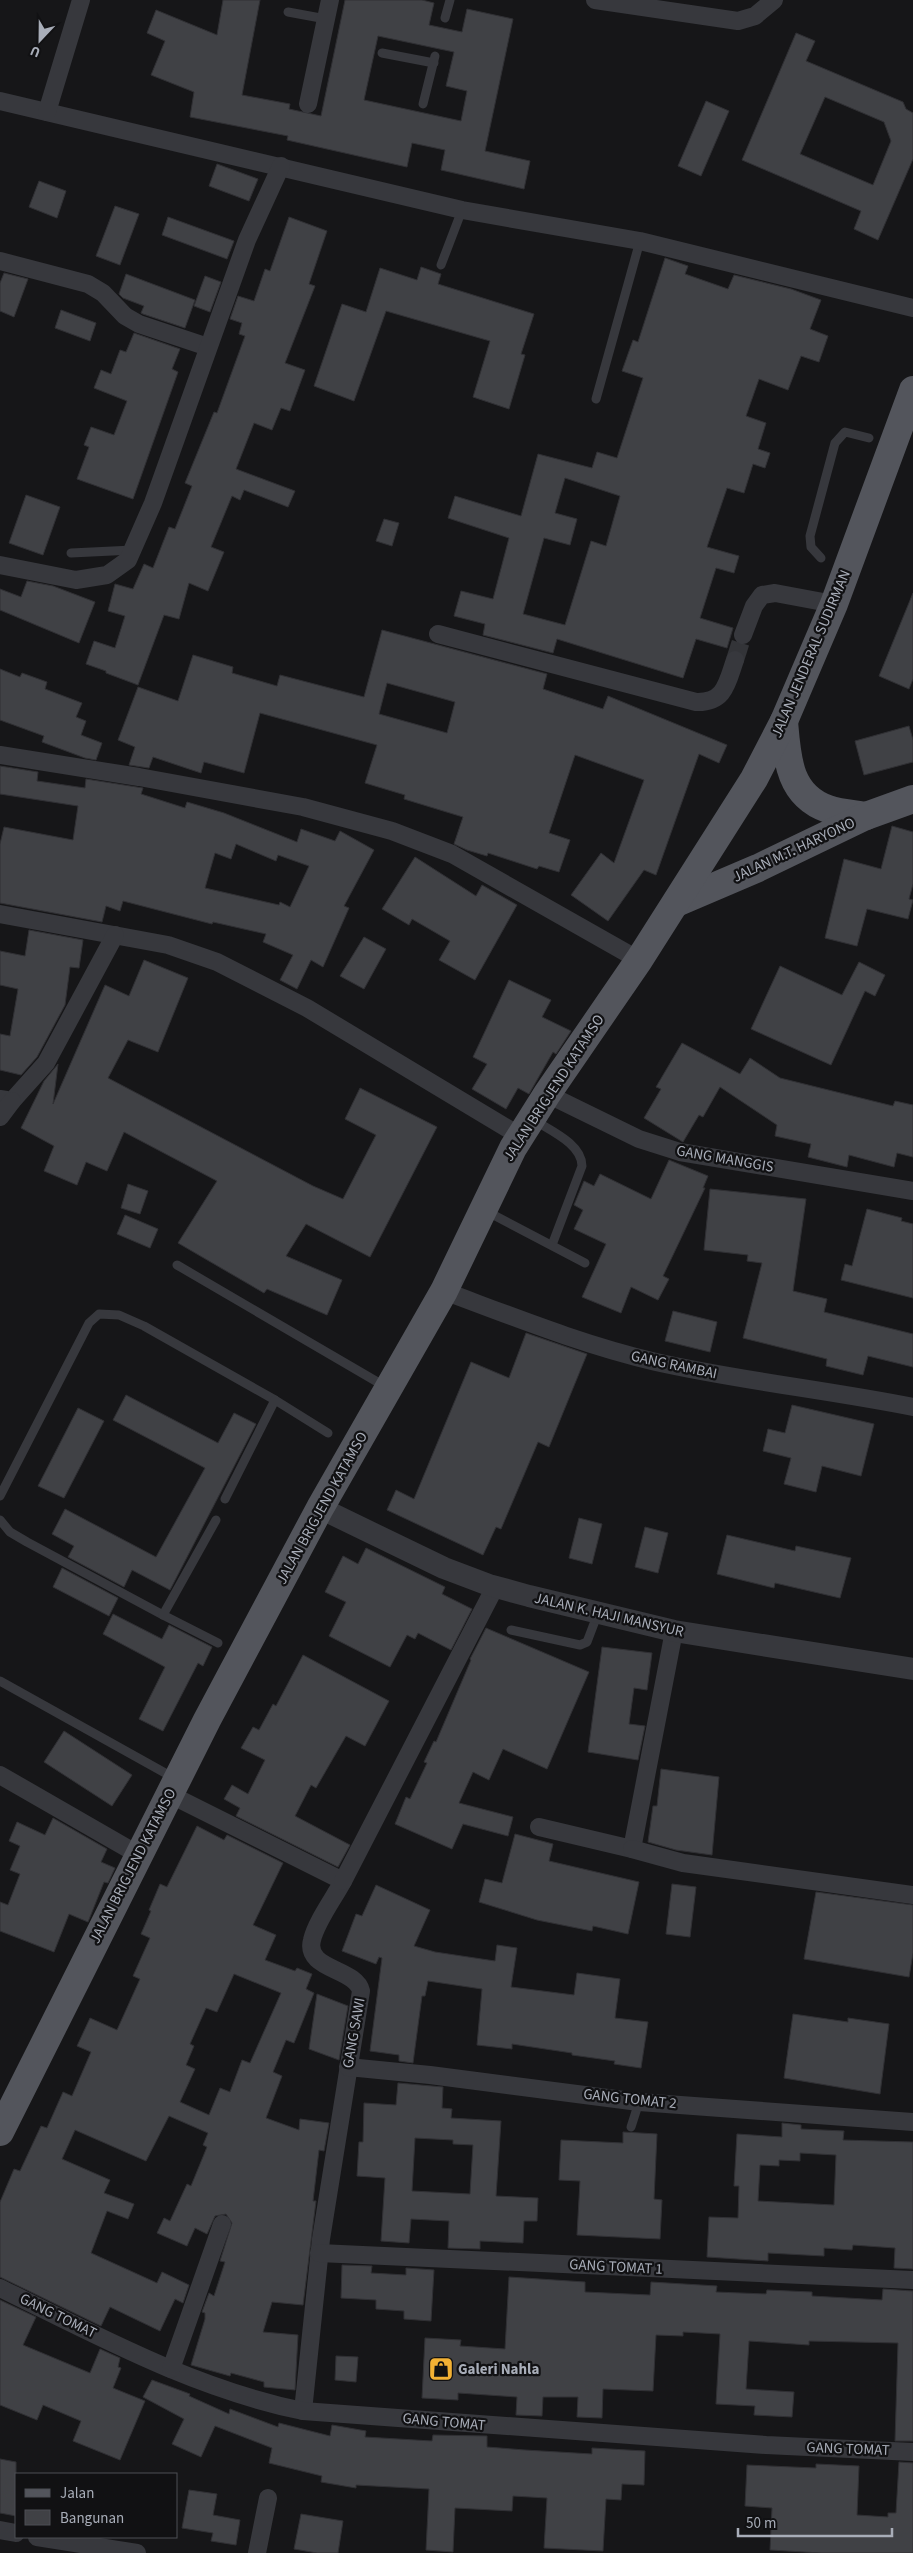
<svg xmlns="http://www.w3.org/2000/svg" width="913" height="2553" viewBox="0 0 913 2553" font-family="'Source Sans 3',sans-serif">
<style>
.building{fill:#404145;stroke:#303034;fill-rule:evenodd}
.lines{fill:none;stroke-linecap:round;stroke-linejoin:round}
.minor-tunnel{stroke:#333438;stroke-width:18;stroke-dasharray:18 9;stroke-linecap:butt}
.service{stroke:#37383d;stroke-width:9}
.minor{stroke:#37383d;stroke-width:18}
.tertiary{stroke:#37383d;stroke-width:22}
.primary{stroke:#53555c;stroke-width:28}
.labels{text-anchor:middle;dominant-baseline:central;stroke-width:4.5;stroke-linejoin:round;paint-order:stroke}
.street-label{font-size:15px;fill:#a8adb8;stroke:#111113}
.poi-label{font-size:15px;font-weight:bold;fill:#a8adb8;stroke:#111113;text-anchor:start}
</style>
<rect width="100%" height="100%" fill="#161618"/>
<g class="building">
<path d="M223,0H260L242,95L290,104L289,109L321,116L345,0H422L434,3L429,25L462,32L467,9L513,19L485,151L530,161L524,189L441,170L445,150L412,143L407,167L287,140L288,136L190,117L194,92L151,75L165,41L147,33L156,10L217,35ZM378,36L454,52L446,86L467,91L461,121L364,100Z"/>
<path d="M796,33L815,41L806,61L903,102L906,109L913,113V159L878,240L854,229L861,211L742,160ZM825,97L884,122L891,141L873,185L800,154Z"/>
<path d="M706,101L729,111L701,176L678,166Z"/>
<path d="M217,164L258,179L249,201L209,186Z"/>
<path d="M39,181L66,191L57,218L29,207Z"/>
<path d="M115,206L139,214L120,265L96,256Z"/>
<path d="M168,217L234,241L227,259L162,235Z"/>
<path d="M289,217L327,231L309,284L315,286L285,363L305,370L290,411L281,408L272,430L254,423L236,469L295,491L288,507L244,490L240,500L232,496L211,547L224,552L208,591L189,583L179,619L164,615L138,685L106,673V671L86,664L94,641L115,648L125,616L108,611L115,584L133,589L144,564L153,568L169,527L175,529L192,486L185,483L214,412L217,413L245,336L239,334L242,323L230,319L238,296L254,301L265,269L270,271Z"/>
<path d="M665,258L688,266L685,274L728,289L734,275L791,289L821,300L810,329L828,336L819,362L801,356L788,390L759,379L746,416L766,423L758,449L770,453L765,468L753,464L744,493L727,488L707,547L739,556L734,573L716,568L700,618L733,628L727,648L696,639L683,678L557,639L553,653L483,635L485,624L454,616L461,591L493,599L509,538L448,518L455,496L521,516L538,454L592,468L597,452L617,458L643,378L622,371L633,340L638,342ZM565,478L620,496L606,546L591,541L565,625L523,614L544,538L570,545L577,519L555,513Z"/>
<path d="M421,267L441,274L438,284L534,314L521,354L525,355L509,409L473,397L490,341L386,311L354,401L314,386L342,304L366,312L380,268L417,280Z"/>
<path d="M4,273L28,279L14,317L0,311V283Z"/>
<path d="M126,274L195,300L185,328L143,314L141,313L144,306L123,298L119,294Z"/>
<path d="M205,276L221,282L210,312L194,306Z"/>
<path d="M61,310L96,323L90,341L55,328Z"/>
<path d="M134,333L180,349L172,369L178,372L133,499L77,479L89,447L84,445L91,427L114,435L127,401L94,388L101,370L111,374L120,350L126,352Z"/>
<path d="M26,495L60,507L43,555L9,543Z"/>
<path d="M384,519L399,523L392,546L376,541Z"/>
<path d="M27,581L53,586L95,602L79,643L0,610V589L21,597Z"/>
<path d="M913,593V679L909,689L879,676Z"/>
<path d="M382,630L547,674L543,689L603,709L608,696L727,745L719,763L699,754L656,875L644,870L608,921L571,895L601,853L614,863L644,780L575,755L549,833L570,840L559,872L539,866L537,869L488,853L487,856L467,850L454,844L463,817L404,799L405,795L365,783L377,745L260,713L244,773L204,762L201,773L153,757L149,768L129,765L135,747L118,740L138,687L178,701L193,655L233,667L232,673L277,686L280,675L364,697ZM387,683L455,702L447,733L379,714Z"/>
<path d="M0,669L20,677L22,673L47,682L45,689L82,703L76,717L86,721L81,735L102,743L96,760L85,758L42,742L44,736L0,720Z"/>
<path d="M909,726L913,740V762L864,775L855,741Z"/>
<path d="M0,766L38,772L37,781L85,788L86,779L143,788L141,794L185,808L187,802L224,813L297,842L301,829L335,841L340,831L374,850L344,906L349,908L323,967L311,960L297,989L280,980L293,955L263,942L266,934L213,922L212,924L123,901L120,911L106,906L102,922L0,903V844L4,827L73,840L78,806L0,794ZM236,844L276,861L278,855L309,866L290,907L280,902L279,905L205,888L215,853L231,859Z"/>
<path d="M892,826L913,832V884L909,899L913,900L908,919L867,909L857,946L825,938L844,859L881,869Z"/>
<path d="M415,857L476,896L482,885L517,905L475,980L439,960L450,941L412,919L409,925L382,909Z"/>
<path d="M29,930L83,940L79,968L70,967L65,1005L37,1057L21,1075L0,1070V1034L10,1036L18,989L0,985V951L25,956Z"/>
<path d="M364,937L386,949L364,989L340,976Z"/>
<path d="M144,960L188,978L158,1052L128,1040L108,1078L313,1186L343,1199L376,1135L345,1119L360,1088L437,1127L370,1257L306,1224L286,1256L342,1280L327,1315L267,1289L264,1293L178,1243L217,1181L124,1132L107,1171L86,1162L77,1185L44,1171L54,1146L21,1128L44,1081L58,1064L53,1104L105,985L129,996Z"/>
<path d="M859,962L885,975L875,996L865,991L831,1065L751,1029L780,966L842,995Z"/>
<path d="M509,980L551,1000L542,1017L571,1031L556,1054L553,1052L529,1094L518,1088L506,1109L472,1089L487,1064L473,1057Z"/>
<path d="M682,1043L740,1074L750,1058L780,1078L893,1106L895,1101L913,1105V1157L897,1153L894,1167L849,1155L847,1167L808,1157L811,1144L775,1136L777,1125L720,1087L703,1117L699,1115L683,1142L644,1118L661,1089L656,1087Z"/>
<path d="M669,1160L708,1176L703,1188H705L663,1276L669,1279L658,1300L631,1287L621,1313L582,1297L606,1244L574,1229L583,1210L574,1205L584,1181L594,1186L600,1174L651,1199Z"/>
<path d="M128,1184L148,1191L140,1214L121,1208Z"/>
<path d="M710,1189L806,1199L793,1291L827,1299L824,1312L913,1334V1367L868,1356L863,1375L826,1366L827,1359L743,1338L762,1263L747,1261L748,1255L704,1250Z"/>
<path d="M867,1209L902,1218L901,1221L913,1224V1298L841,1280L845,1264L852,1266Z"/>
<path d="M125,1215L158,1229L150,1248L117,1234Z"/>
<path d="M673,1311L717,1322L710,1352L665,1341Z"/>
<path d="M526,1333L587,1354L549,1447L538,1442L501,1529L496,1527L483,1555L387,1510L396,1490L414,1499L471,1362L509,1378Z"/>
<path d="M126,1395L218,1443L234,1413L256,1424L170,1590L132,1570L124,1587L68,1557L74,1546L52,1534L65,1509L156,1557L205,1468L113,1420Z"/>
<path d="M792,1405L874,1424L861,1476L822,1466L816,1492L784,1484L791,1458L763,1451L768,1429L785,1433Z"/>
<path d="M78,1408L104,1421L64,1498L38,1486Z"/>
<path d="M579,1518L602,1524L592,1564L569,1558Z"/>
<path d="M645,1527L668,1533L658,1573L635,1567Z"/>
<path d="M727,1535L795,1551L796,1546L851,1558L840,1598L775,1583L774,1588L717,1574Z"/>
<path d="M366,1548L445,1587L442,1594L472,1609L451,1650L418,1633L415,1639L407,1635L390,1667L329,1636L346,1602L325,1592L343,1556L358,1564Z"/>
<path d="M62,1568L118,1598L109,1616L53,1587Z"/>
<path d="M113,1614L162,1639L169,1625L212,1647L203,1666L198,1663L163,1731L139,1719L165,1667L103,1634Z"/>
<path d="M486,1628L589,1672L547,1769L503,1749L489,1780L473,1772L459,1803L513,1817L508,1836L463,1824L452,1849L395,1824L406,1797L410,1799L427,1763L424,1762L434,1741L436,1742L471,1660L470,1659Z"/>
<path d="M602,1647L652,1653L647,1690L634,1688L629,1724L645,1726L638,1760L588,1752Z"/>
<path d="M303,1655L389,1701L365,1746L346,1736L316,1788L311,1785L295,1816L350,1845L338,1867L236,1816L240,1808L224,1799L232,1785L248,1794L265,1760L241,1748L253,1727L259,1730L273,1704L276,1706Z"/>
<path d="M64,1731L132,1775L112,1806L44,1762Z"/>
<path d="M661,1769L719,1777L712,1855L676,1850L648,1842L653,1806H657Z"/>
<path d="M53,1818L107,1849L101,1862L115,1868L108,1883L104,1882L88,1922L69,1914L54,1952L0,1931V1902L8,1905L20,1874L10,1870L20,1846L9,1841L17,1822L45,1835Z"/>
<path d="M197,1826L224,1840L227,1835L283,1863L253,1925L276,1935L265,1960L295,1971L297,1968L312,1974L306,1989L314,1993L294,2043L286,2040L273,2072L282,2076L266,2118L299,2130L300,2119L329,2123L324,2151L319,2150L313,2201H316L303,2305L272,2302L263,2332L298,2335L295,2390L264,2387V2382L231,2373L230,2376L191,2365L205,2319V2313L202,2312L209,2293L214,2296L225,2262L220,2261L232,2223L226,2214L215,2216L207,2234L195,2228L187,2246L157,2233L164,2218L170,2221L187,2184L191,2186L207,2147L203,2145L208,2133L169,2116L146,2161L75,2130L62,2159L110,2180L104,2193L134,2204L128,2219L107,2211L91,2253L157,2283L162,2272L189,2285L183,2303L175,2299L160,2331L110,2307L101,2326L0,2277V2202L14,2169L20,2171L41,2126L47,2128L63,2092L72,2096L91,2052L77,2046L90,2018L117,2030L140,1979L133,1976L150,1938L141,1934L151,1911L149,1910L160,1884L167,1887ZM234,1974L281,1993L250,2063L242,2060L230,2092L220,2088L209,2115L180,2102L195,2069L186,2065L194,2046L190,2044L206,2008L217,2012Z"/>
<path d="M515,1834L553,1844L549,1861L639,1882L628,1934L593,1926L592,1931L537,1920L479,1902L485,1879L502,1883Z"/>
<path d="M672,1884L696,1887L690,1937L666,1934Z"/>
<path d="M376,1885L430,1910L414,1946L435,1952L495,1961L497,1945L517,1948L511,1987L574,1995L577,1973L620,1979L615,2018L648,2022L641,2068L614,2064L615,2061L572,2055V2053L512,2044V2049L477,2045L482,1989L428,1981L425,1996H422L413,2063L399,2061V2055L370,2051L382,1958L379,1957L376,1964L342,1951L356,1914L362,1916Z"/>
<path d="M816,1892L913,1905V1953L909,1977L804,1959Z"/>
<path d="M317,1994L348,2006L339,2060L309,2049Z"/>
<path d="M793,2014L848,2022V2018L889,2024L880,2094L784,2078Z"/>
<path d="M398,2083L443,2087L442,2108L452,2109L451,2118L501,2121L496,2196L538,2198L537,2221H524L523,2243L480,2241V2249L448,2248L449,2221L411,2219L409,2243L381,2241L385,2178L357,2176L359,2142H363L364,2103L396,2105ZM415,2138L453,2140V2144L473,2145L470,2194L412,2191Z"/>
<path d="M782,2123L801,2125V2129L844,2131L843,2140L913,2142V2269L894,2268L895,2248L853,2245L852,2250L824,2248V2256L768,2253V2261L707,2257L709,2217L738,2218L739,2186H734L737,2134L782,2137ZM800,2153L836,2155L834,2205L758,2201L760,2165L779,2166V2160L800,2161Z"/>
<path d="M623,2132L657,2134L654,2199L662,2200L660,2239L577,2235L580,2181L559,2180L561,2140L623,2143Z"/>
<path d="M342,2265L372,2266L371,2273L406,2275V2268L434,2270L431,2321L404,2319V2311L376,2309V2300L341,2298Z"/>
<path d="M509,2277L585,2282V2292L650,2295L651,2282L717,2286L716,2292L766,2294L767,2290L812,2292V2296L882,2300L883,2289L913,2291V2441H895L898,2343L809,2341V2345L749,2341L746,2389L794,2392L792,2417L754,2415L755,2406L716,2404L720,2334L683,2332V2336L656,2335L653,2391L603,2389L602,2418L577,2417L578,2397H543L542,2416L516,2415L517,2397L458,2393V2400L422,2398L425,2338L461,2340L460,2346L505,2349Z"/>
<path d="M0,2300L36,2317L23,2345L90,2373L100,2349L120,2358L118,2367L121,2368L113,2388L145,2401L120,2460L73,2441L81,2421L43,2405L37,2420L0,2405Z"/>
<path d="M336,2356L358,2357L356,2382L335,2380Z"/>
<path d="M152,2380L190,2394L189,2396L229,2414L230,2409L278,2427L279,2423L330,2436L332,2425L366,2431L365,2437L432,2441L433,2435L487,2436V2447L525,2450L592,2454V2448L645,2451L644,2485L622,2484L621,2500L606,2499L603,2551L544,2548L547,2498L513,2496L512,2511L455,2508L453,2552L426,2550L429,2489L356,2485V2488L321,2482L322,2476L269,2463L272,2448L215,2426L201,2457L172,2444L184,2419L143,2397Z"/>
<path d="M0,2459L16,2462V2516L0,2513Z"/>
<path d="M899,2462L913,2463V2553H821L770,2550L772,2508L745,2506L747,2465L816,2468V2464L859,2466L857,2515L888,2517V2513H896Z"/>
<path d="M189,2490L217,2494L213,2515L240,2520L236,2545L211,2541L213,2533L182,2528Z"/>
<path d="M301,2514L343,2521L338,2553H317L294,2549Z"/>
</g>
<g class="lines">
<path class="minor-tunnel" d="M735,660L743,635"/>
<g class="service">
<path d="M288,12L326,19"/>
<path d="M445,18L450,0"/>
<path d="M382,53L434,63"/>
<path d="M423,104L435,56"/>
<path d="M441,265L462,210"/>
<path d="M596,399L640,241"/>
<path d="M71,553L133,550"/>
<path d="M821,558L811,547L810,536L835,443L845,432L869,438"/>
<path d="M534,1120C551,1131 582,1144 582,1166L552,1245"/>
<path d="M486,1211L585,1263"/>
<path d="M177,1265L386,1387"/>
<path d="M0,1496L89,1323L99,1314L119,1315L144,1326L275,1400"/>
<path d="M225,1499L275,1400L328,1433"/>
<path d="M0,1520L10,1532L27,1542L163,1615"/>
<path d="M216,1520L163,1615L218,1643"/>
<path d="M511,1630L580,1645L587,1642L598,1613"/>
<path d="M0,1681L174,1778"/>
<path d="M631,2127L639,2102"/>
</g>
<g class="minor">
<path d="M595,0L738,21L755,16L774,0"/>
<path d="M0,101L462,210L640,241L913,308"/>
<path d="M308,104L330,0"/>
<path d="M47,112L81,0"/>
<path d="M0,261L88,284L103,293L125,316L139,324L208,347"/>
<path d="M0,565L76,580L107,575L128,560L153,503L247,240L281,166"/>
<path d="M438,634L696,702C725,703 727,683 735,660"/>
<path d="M743,635L754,606L762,595L775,593L834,604"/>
<path d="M0,755L139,777L303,807L392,831L452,854L639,960"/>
<path d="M0,914L168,945L217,962L307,1008L520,1136"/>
<path d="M547,1094L639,1139L680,1152L913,1191"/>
<path d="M0,1099L12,1101L46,1063L115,935"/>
<path d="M0,1117L12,1101"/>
<path d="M444,1291C514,1317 583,1345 656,1362C741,1381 828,1390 913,1407"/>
<path d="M0,1775L139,1855"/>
<path d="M169,1794L343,1881C334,1898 316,1922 312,1940C304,1970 356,1968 361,1991L321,2239L303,2411"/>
<path d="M539,1827L632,1849L674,1631"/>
<path d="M632,1849L683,1863L913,1895"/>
<path d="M343,1881L495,1587"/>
<path d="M348,2067L430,2075L639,2102L913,2122"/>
<path d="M319,2253L913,2280"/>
<path d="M0,2288C98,2336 195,2389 303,2411L766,2445L913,2452"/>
<path d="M171,2369L222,2224"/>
<path d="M0,2530L16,2533"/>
<path d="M37,2537L137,2553"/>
<path d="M257,2553L268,2498"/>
</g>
<path class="tertiary" d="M320,1508L444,1568L489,1585L529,1596L674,1631L913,1669"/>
<g class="primary">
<path d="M784,721C787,757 788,795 828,809C839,813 854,814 866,816"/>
<path d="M676,903L758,868L866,816L913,799"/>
<path d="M0,2132L207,1720L320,1508L444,1291L513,1148L547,1094L639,960L754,779L784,721L834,604L913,390"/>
</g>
</g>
<defs>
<symbol id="shop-square" viewBox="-11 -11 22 22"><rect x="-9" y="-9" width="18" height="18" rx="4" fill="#f2b134" stroke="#111113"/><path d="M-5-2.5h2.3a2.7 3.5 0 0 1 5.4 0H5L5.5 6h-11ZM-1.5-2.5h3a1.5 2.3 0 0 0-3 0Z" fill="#111"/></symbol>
</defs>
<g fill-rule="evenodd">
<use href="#shop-square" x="427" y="2355" width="28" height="28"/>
</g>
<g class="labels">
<g class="street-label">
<text transform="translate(811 654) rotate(-67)">JALAN JENDERAL SUDIRMAN</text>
<text transform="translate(794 850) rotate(-25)">JALAN M.T. HARYONO</text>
<text transform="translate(554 1088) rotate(-57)">JALAN BRIGJEND KATAMSO</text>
<text transform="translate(725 1159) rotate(10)">GANG MANGGIS</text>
<text transform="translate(674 1365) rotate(12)">GANG RAMBAI</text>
<text transform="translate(322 1508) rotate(-61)">JALAN BRIGJEND KATAMSO</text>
<text transform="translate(609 1615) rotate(13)">JALAN K. HAJI MANSYUR</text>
<text transform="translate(133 1866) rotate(-63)">JALAN BRIGJEND KATAMSO</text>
<text transform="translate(354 2033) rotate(-80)">GANG SAWI</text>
<text transform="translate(630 2099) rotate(6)">GANG TOMAT 2</text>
<text transform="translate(616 2267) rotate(3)">GANG TOMAT 1</text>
<text transform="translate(58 2316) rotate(26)">GANG TOMAT</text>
<text transform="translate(444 2422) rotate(5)">GANG TOMAT</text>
<text transform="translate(848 2449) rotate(2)">GANG TOMAT</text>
</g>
<g class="poi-label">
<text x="458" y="2369">Galeri Nahla</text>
</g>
</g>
<rect x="15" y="2473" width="162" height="65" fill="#111113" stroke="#4d4f55"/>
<rect x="25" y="2489" width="25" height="8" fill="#53555c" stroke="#4d4f55"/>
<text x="60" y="2498" font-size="15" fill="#a8adb8">Jalan</text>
<rect x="25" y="2510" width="25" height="15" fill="#404145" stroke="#4d4f55"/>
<text x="60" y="2523" font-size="15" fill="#a8adb8">Bangunan</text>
<g transform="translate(40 40) rotate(202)" stroke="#111113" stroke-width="4" paint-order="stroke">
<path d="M0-4L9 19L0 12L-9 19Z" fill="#a8adb8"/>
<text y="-8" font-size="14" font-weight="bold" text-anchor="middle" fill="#a8adb8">U</text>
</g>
<path d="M738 2528v8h154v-8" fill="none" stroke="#a8adb8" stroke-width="2.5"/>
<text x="746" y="2528" font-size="15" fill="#a8adb8" stroke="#111113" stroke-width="4" paint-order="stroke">50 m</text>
</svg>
